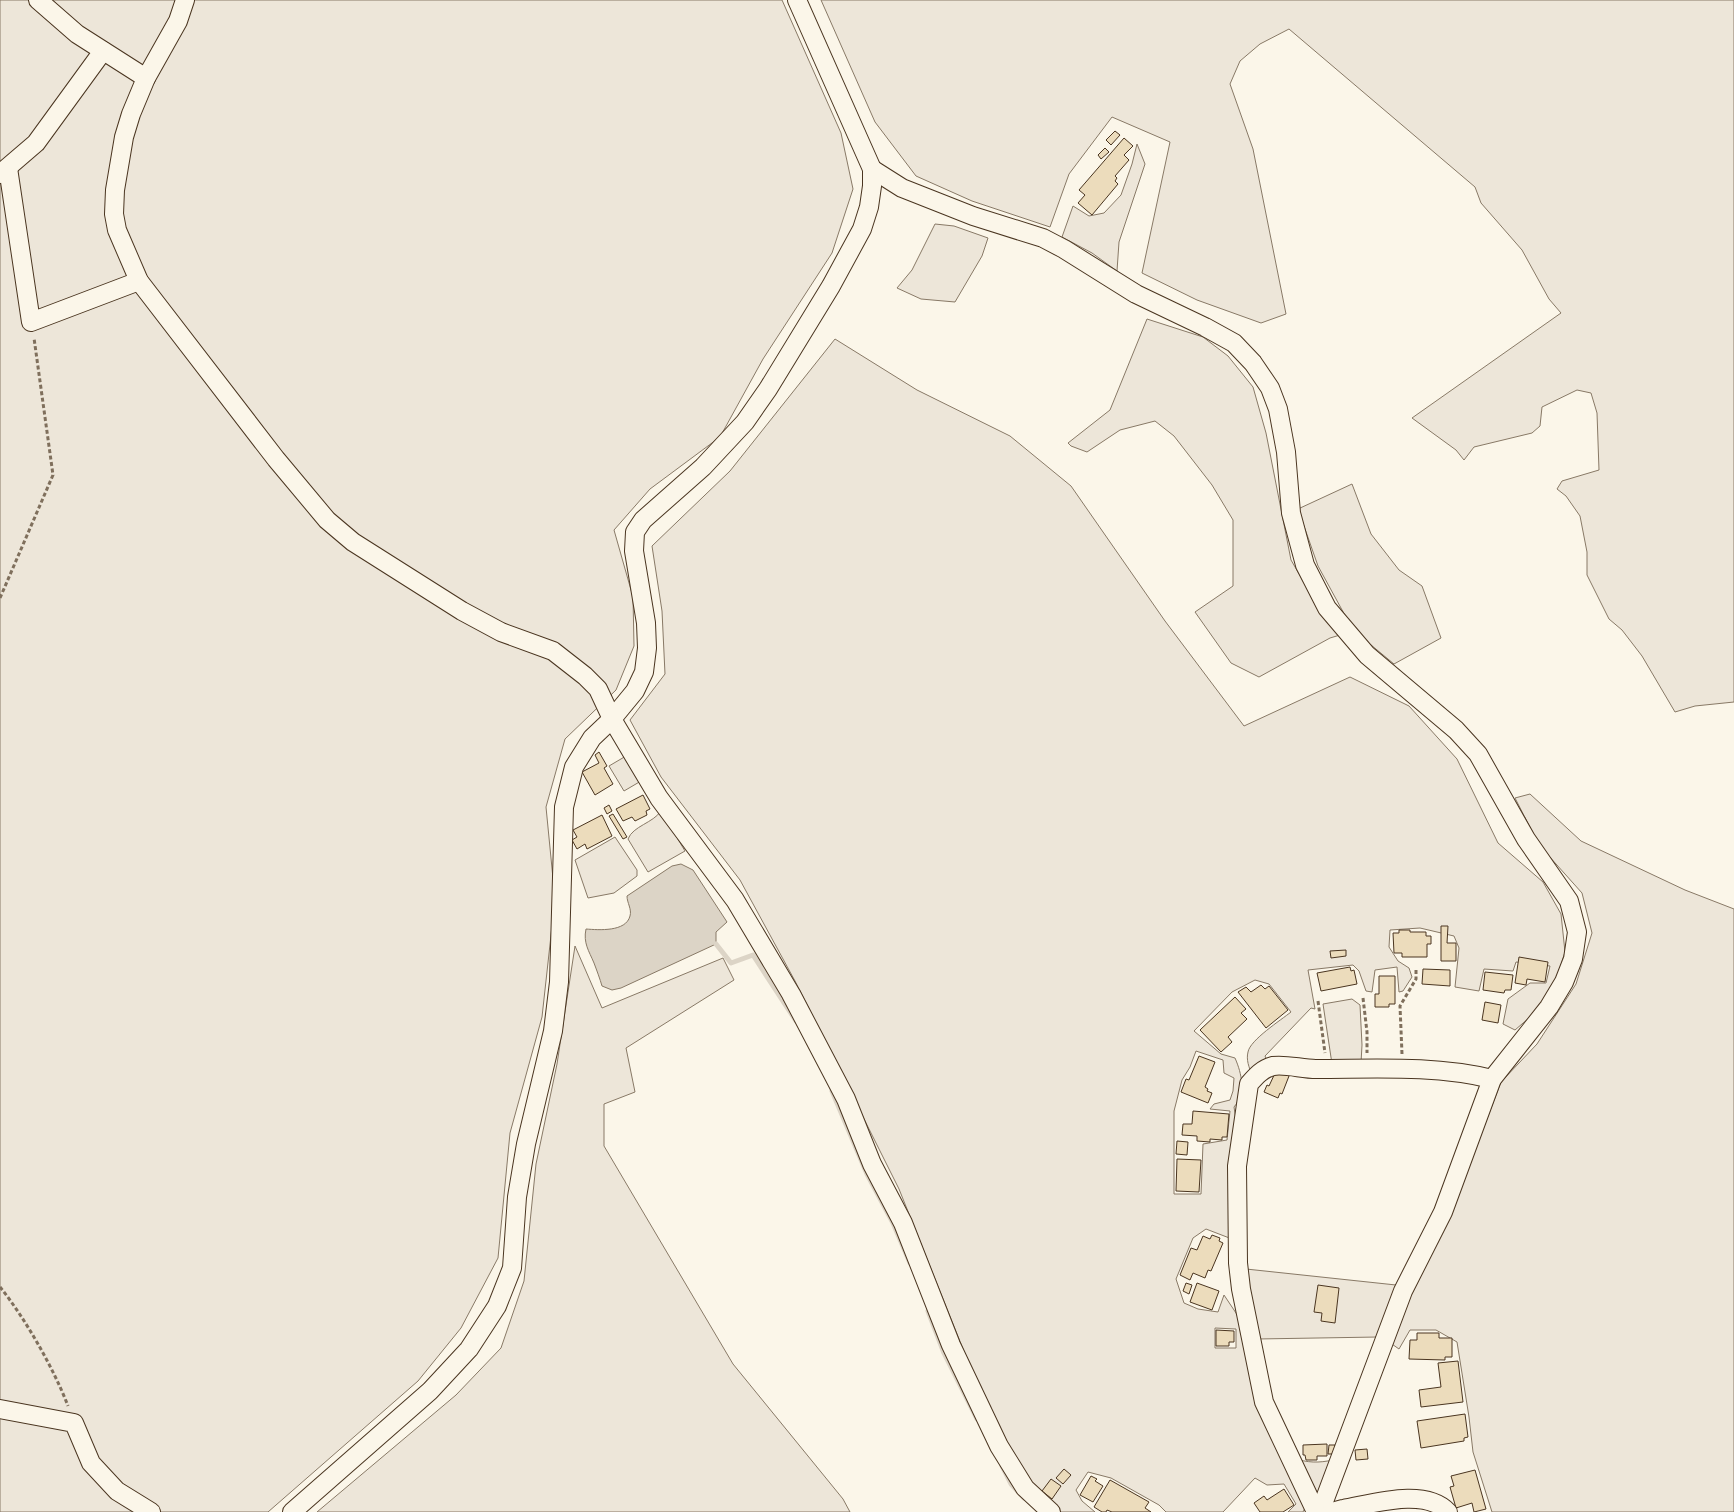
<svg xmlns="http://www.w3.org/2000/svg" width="1734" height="1512" viewBox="0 0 1734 1512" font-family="Raleway,sans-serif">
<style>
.green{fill:#ede6d9;stroke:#887966;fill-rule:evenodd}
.water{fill:#dcd4c6;stroke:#887966}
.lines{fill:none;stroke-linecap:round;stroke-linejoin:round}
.stream{stroke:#dcd4c6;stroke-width:5}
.building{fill:#ecdcbc;stroke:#4a3520}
.minor-casing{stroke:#4a3520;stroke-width:20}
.path{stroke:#7f6f5c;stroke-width:3;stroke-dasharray:4 2.5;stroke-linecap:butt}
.minor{stroke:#fbf6e9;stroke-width:18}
</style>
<rect width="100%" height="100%" fill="#fbf6e9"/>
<g class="green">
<path d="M0,0H782L841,133L853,189L832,253L763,359L720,437L650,489L614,530L633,597L634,646L616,690L565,739L546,807L555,899L542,1017L510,1133L498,1258L461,1328L418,1381L268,1512H0Z"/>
<path d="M821,0H1734V702L1695,706L1675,712L1642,656L1622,630L1609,619L1587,575V552L1580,516L1566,496L1557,489L1562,481L1599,470L1597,413L1591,393L1577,390L1542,407L1540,426L1532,433L1474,447L1464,460L1456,450L1412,418L1561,313L1549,299L1522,250L1481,203L1475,187L1289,29L1260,44L1240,61L1230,84L1253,149L1286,314L1261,323L1197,300L1142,273L1170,142L1112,117L1069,174L1050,227L972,201L916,176L875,122Z"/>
<path d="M1137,144L1145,164L1119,242L1117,271L1092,253L1062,237L1073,206L1089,216L1104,213L1121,195L1132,164Z"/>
<path d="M935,224L954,226L988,238L982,256L955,302L921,299L897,288L912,270Z"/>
<path d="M1147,319L1203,337L1228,356L1253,387L1266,433L1291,560L1327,622L1340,635L1330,638L1259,677L1231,663L1195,612L1233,586V520L1212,485L1174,436L1155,421L1120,430L1087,452L1071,446L1068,443L1110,410Z"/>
<path d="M835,339L917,390L1010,436L1071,486L1165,621L1244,726L1350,677L1409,706L1457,759L1498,843L1543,882L1561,914L1565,952L1556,981L1544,1005L1515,1030L1503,1024L1508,999L1530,983H1546L1550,966L1516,962L1513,971L1484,969L1479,991L1455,987L1459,948L1454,936L1420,928L1390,930L1389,947L1398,961L1409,968L1412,977L1403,991L1399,992L1397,967L1375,970L1372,992L1366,991L1359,971L1353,965L1308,970L1315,1009L1311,1008L1265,1056L1268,1063L1252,1075C1249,1067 1246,1060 1248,1052C1250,1040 1281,1020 1291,1012L1269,984L1255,980L1232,992L1194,1031L1221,1054L1235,1058C1242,1074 1246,1093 1234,1107L1236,1120L1232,1239L1206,1229L1193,1238L1176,1279L1184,1303L1198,1309L1218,1312L1224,1295L1236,1313L1243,1327L1305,1508L1303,1512H1288L1296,1504L1284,1484L1267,1485L1255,1478L1223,1512H1166L1159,1505L1111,1478L1088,1472L1076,1490L1082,1501L1095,1512H1059L1033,1488L991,1419L899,1189L795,981L740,880L661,777L630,720L665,674L662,611L652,546L730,471ZM1196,1051L1223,1060L1224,1073L1234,1078L1233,1091L1230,1100L1214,1104L1210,1109L1230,1111L1227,1140L1203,1144L1201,1194H1174V1111L1182,1080L1190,1067ZM1215,1328L1236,1329V1348H1215Z"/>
<path d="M1352,484L1371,534L1399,570L1422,586L1441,638L1394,664L1353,630L1318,566L1298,509Z"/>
<path d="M626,756L641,781L624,791L609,766Z"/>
<path d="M1530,794L1581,841L1685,890L1734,909V1512H1492L1473,1452L1469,1417L1457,1342L1436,1330H1410L1399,1349L1389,1342L1412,1291L1449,1218L1501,1082L1537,1044L1576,984L1592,933L1582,893L1539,845L1515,798Z"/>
<path d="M661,811L685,851L648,872L628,839C633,826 653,823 661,811Z"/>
<path d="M615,837L637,870V876L614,893L588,898L575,860Z"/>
<path d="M575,946L602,1008L723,958L734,980L626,1048L635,1092L604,1104V1146L733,1364L843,1499L850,1512H317L456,1395L501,1348L524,1281L536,1164L557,1064Z"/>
<path d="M1352,999L1360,1005L1362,1045L1361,1063L1332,1064L1323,1004Z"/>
<path d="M1246,1269L1396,1285L1378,1337L1257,1339Z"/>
<path d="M1294,1458C1307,1463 1319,1463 1333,1460L1319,1501Z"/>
</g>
<path class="water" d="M681,864L693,870L727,922L716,932V944L621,988L612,990L602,986C600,979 597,971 594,963C589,951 583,943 586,929C599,930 626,932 630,916C632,909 627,903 627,896L672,866Z"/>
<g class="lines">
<g class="stream">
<path d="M716,944L731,963L753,955L796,1021"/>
<path d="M832,1091L867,1174L893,1223L910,1263"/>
<path d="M928,1311L944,1353L977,1419"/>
<path d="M1002,1466L1011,1484L1024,1498"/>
</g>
</g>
<g class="building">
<path d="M1115,131L1120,135L1111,145L1106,140Z"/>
<path d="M1124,138L1133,146L1124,155L1129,160L1115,176L1117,178L1115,181L1118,184L1092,215L1078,203L1085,195L1079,190Z"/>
<path d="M1105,148L1109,152L1101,159L1098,155Z"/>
<path d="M599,752L607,766L604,768L613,784L595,795L582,772L599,763L595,755Z"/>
<path d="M643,795L650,809L646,811L647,815L635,821L632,817L623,821L616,809Z"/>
<path d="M609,805L612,811L607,814L604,808Z"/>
<path d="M613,814L627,837L623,839L609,816Z"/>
<path d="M602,815L612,836L587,849L585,844L577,849L572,840L577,837L573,830Z"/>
<path d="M1441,926H1448L1447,943H1456V961H1441Z"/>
<path d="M1399,930H1410V932H1426V936H1431V944H1427V957H1402V953H1394L1393,933H1399Z"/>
<path d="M1346,950V956L1331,958L1330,951Z"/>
<path d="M1519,957L1548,962L1545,982L1527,979L1526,985L1515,983Z"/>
<path d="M1350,967L1351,971L1354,970L1357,984L1321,991L1317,973Z"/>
<path d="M1423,969L1450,970V986L1422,984Z"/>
<path d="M1485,972L1513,975L1511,990H1505L1504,993L1483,990Z"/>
<path d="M1379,976H1395V1004H1389V1007H1375V994H1379Z"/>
<path d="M1261,985L1265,989L1269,986L1288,1010L1266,1028L1238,992L1246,987L1251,992Z"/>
<path d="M1235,997L1246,1009L1241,1013L1247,1019L1228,1037L1232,1042L1221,1052L1200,1030Z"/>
<path d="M1485,1002L1501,1005L1498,1023L1482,1020Z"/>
<path d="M1199,1056L1215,1062L1205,1087L1208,1089L1207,1091L1212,1093L1208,1103L1181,1092L1186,1079L1189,1080Z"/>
<path d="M1276,1071L1287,1073V1075L1289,1076L1282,1094L1280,1093L1278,1098L1264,1092L1267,1085L1269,1086Z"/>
<path d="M1193,1111L1229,1114L1227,1137H1222V1140L1210,1139V1142L1197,1141V1136L1182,1135L1183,1124H1192Z"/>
<path d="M1177,1141L1188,1142L1187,1155L1176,1154Z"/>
<path d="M1177,1159L1201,1160L1199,1192L1176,1191Z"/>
<path d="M1212,1235L1220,1238L1219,1241L1223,1243L1211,1271L1208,1270L1205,1278L1193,1273L1190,1280L1180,1275L1191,1248L1197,1250L1203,1236L1210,1239Z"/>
<path d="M1186,1283L1192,1285L1189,1294L1183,1291Z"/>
<path d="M1197,1283L1219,1291L1212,1310L1190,1302Z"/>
<path d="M1318,1285L1339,1288L1335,1323L1321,1321L1322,1313L1314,1312Z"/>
<path d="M1216,1330L1234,1331V1342H1229V1346H1216Z"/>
<path d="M1417,1333H1439V1338H1452V1357H1445V1360L1409,1359L1410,1340H1417Z"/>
<path d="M1458,1361L1463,1402L1421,1407L1419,1390L1441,1387L1438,1363Z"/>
<path d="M1465,1414L1468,1437L1464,1438V1441L1421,1448L1417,1421Z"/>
<path d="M1327,1444V1456H1317V1460H1306L1305,1455H1303V1445Z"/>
<path d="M1329,1445H1335L1334,1454H1328Z"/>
<path d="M1367,1449L1368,1459L1356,1460L1355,1450Z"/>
<path d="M1064,1469L1071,1475L1063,1484L1056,1478Z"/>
<path d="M1475,1470L1486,1509L1474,1512L1472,1503L1456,1508L1450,1487L1454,1486L1451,1476Z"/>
<path d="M1091,1476L1097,1479L1095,1481L1103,1486L1093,1502L1080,1495Z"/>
<path d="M1051,1479L1061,1486L1052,1499L1042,1491Z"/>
<path d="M1110,1480L1149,1502L1145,1508L1151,1512H1112L1107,1510L1106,1512H1102L1094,1507Z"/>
<path d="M1284,1489L1294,1505L1283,1512H1260L1254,1503L1264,1496L1267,1500Z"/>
</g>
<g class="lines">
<defs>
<g id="minor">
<path d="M38,0L77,34L146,78"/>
<path d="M185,0L178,21L146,78L131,114L124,137L115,190L114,214L117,230L139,281L276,459L327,520L353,542L462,611L501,632L553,651L585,676L598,689L612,719L659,798L735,900L791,994L846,1099L872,1164L903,1223L951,1345L999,1446L1025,1488L1051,1512"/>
<path d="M8,168L31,322L139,281"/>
<path d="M872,169L902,188L973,216L1043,238L1064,249L1136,294L1205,327L1234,343L1253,363L1270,388L1278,409L1286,452L1291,513L1305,565L1327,608L1367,655L1456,730L1478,754L1526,839L1569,901L1577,932L1573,959L1564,982L1549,1007L1492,1079L1443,1212L1403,1291L1320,1512"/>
<path d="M0,174L36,143L103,51"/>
<path d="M0,1409L74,1423L91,1463L117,1491L151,1512"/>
<path d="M292,1512L430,1391L469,1349L497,1306L512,1268L517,1197L526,1144L553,1031L559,982L564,807L574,767L592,738L612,719L635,691L644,672L647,648L646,623L634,551L635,532L643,520L703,467L745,422L768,389L831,286L862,229L869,207L872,186V169L797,0"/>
<path d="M1316,1512L1264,1402L1241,1289L1238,1263L1237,1166L1249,1084C1256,1076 1262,1069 1273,1066C1286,1064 1302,1069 1316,1069C1375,1069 1434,1065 1492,1079"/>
<path d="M1332,1512L1343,1509C1372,1504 1425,1487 1448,1512"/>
</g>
</defs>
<use href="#minor" class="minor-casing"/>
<g class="path">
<path d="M0,598L53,475L34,338"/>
<path d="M1363,998L1367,1032V1053"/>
<path d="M1318,1001L1325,1053"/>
<path d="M1402,1054L1400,1006L1416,979V969"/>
<path d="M0,1287C25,1318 54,1369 68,1406"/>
</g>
<use href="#minor" class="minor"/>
</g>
</svg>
